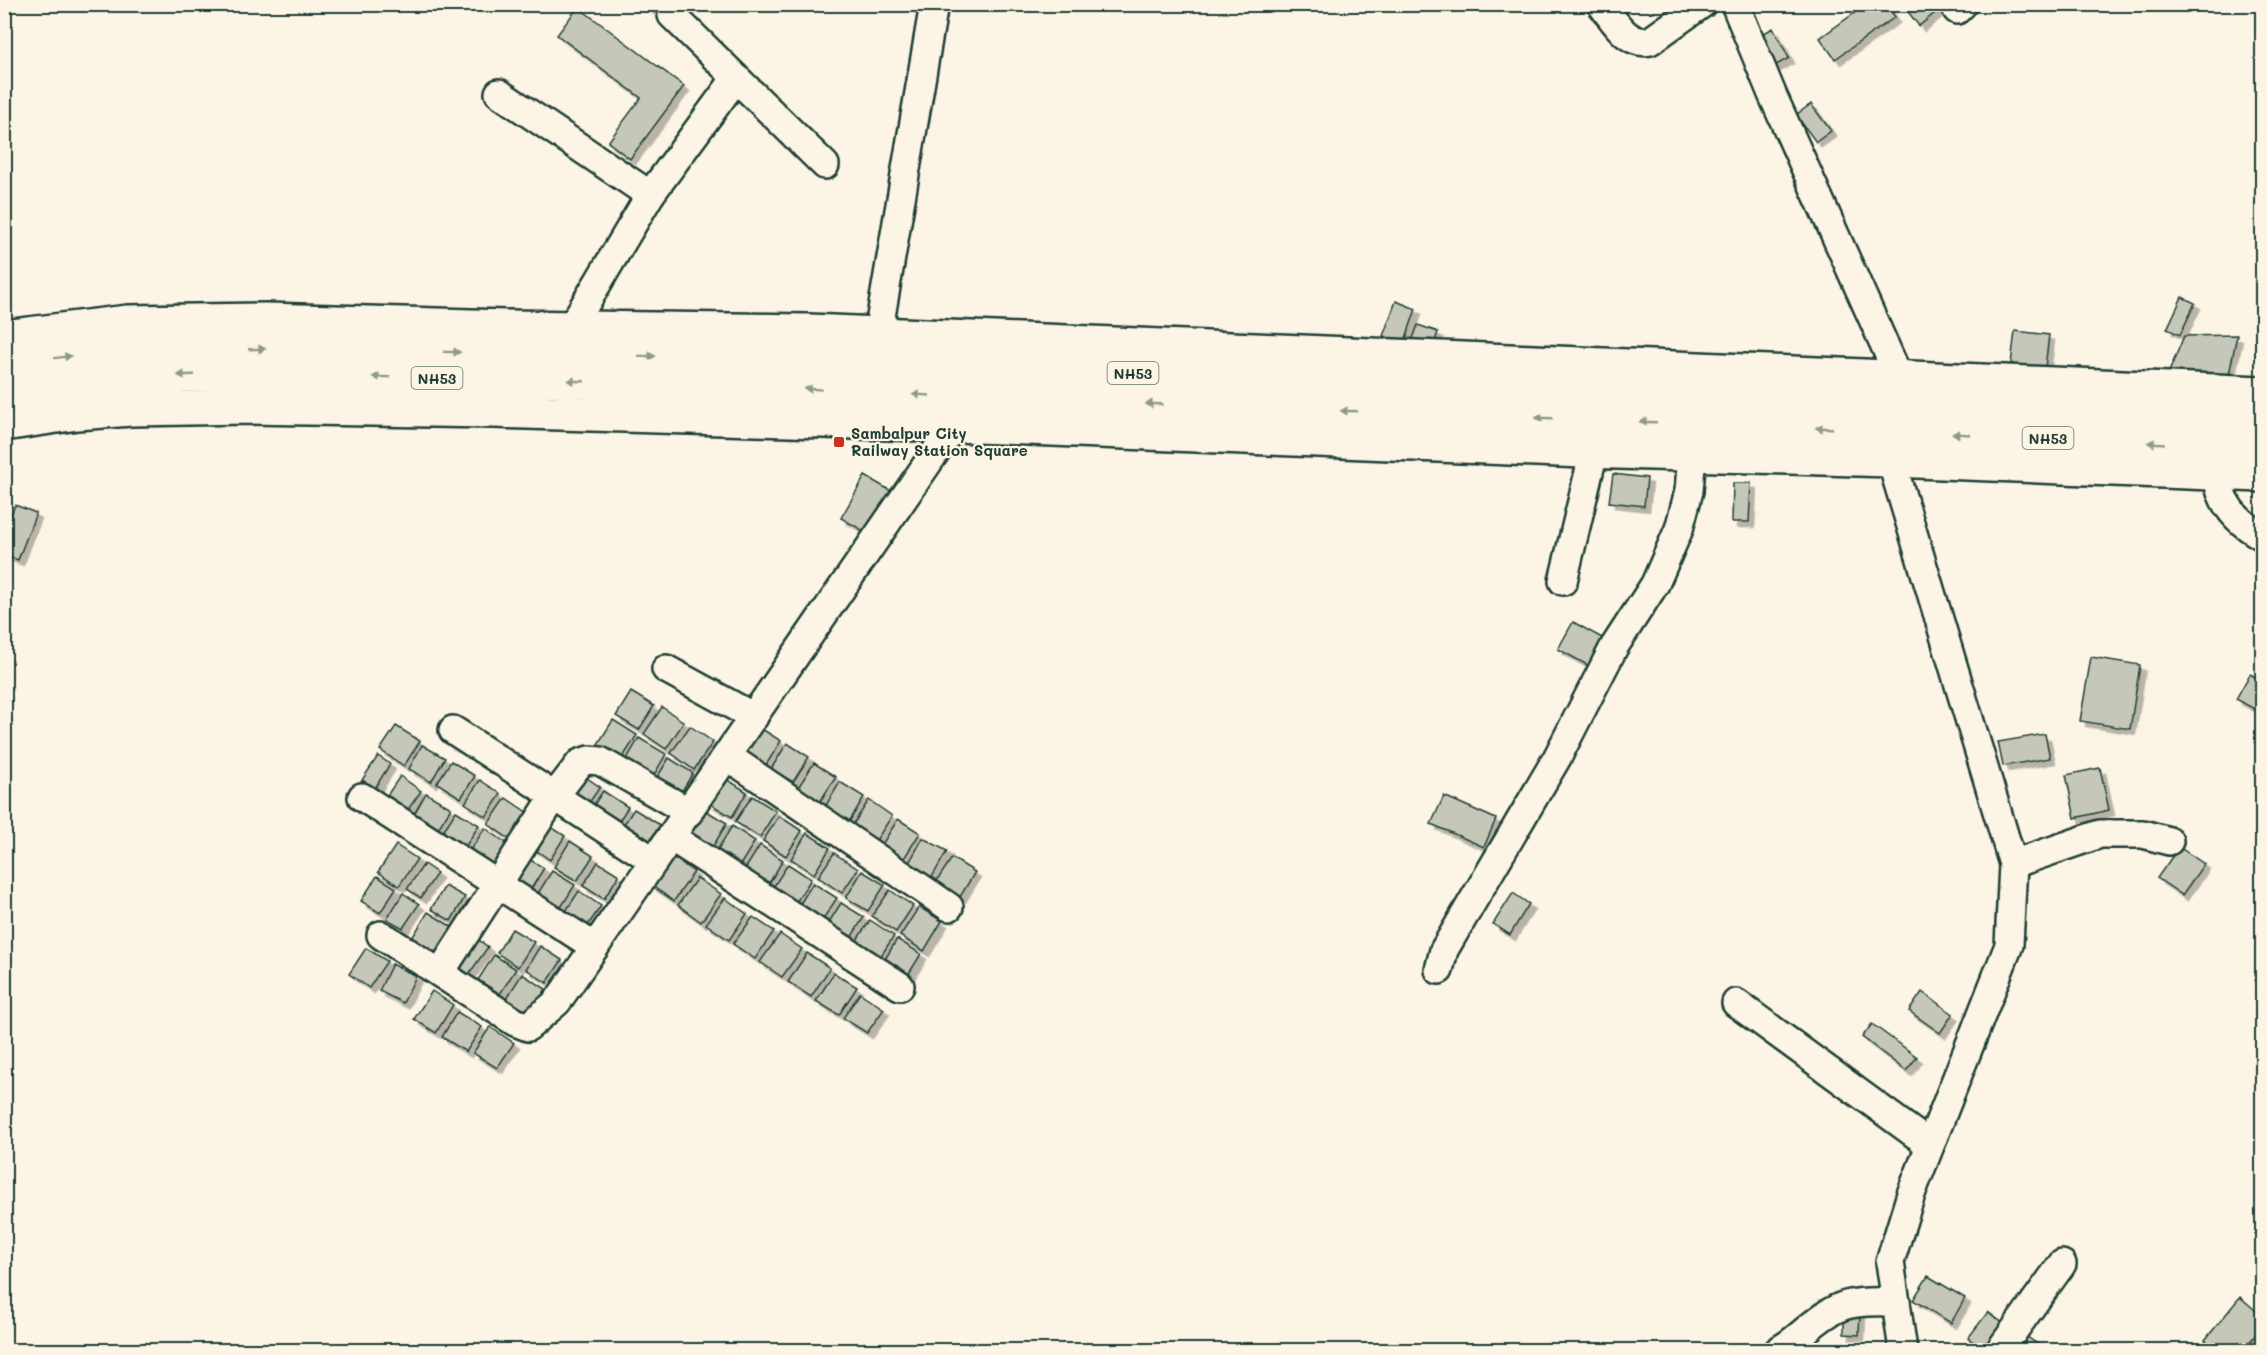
<svg xmlns="http://www.w3.org/2000/svg" width="2267" height="1355" viewBox="0 0 2267 1355" font-family="Mali,sans-serif">
<style>
.building{fill:#c5c7b9;stroke:#1f3d34;stroke-width:1.5;filter:url(#shadow)}
.lines{fill:none;stroke-linecap:round;stroke-linejoin:round}
.minor-casing{stroke:#1f3d34;stroke-width:32}
.major-casing{stroke:#1f3d34;stroke-width:38}
.highway-casing{stroke:#1f3d34;stroke-width:38}
.minor{stroke:#fcf5e5;stroke-width:27}
.major{stroke:#fcf5e5;stroke-width:33}
.highway{stroke:#fcf5e5;stroke-width:33}
.oneway{fill:#8e998c}
.poi-dot{fill:#c8321e;stroke:#fcf5e5;stroke-width:2}
.labels{text-anchor:middle;dominant-baseline:central;stroke-width:4.5;stroke-linejoin:round;paint-order:stroke}
.shield{fill:#fcf5e5;stroke:#617469;stroke-width:1.5}
.shield-label{font-size:14px;font-weight:bold;fill:#1f3d34}
.poi-label{font-size:15px;font-weight:bold;fill:#1f3d34;stroke:#fcf5e5;text-anchor:start}
</style>
<defs>
<filter id="shadow"><feDropShadow dx="5.5" dy="5.5" stdDeviation="0" flood-color="#0004"/></filter>
</defs>
<rect width="100%" height="100%" fill="#fcf5e5"/>
<filter id="ink" filterUnits="userSpaceOnUse"><feTurbulence type="fractalNoise" baseFrequency=".0167" numOctaves="2"/><feDisplacementMap in="SourceGraphic" scale="12" xChannelSelector="R" yChannelSelector="G"/><feConvolveMatrix kernelMatrix="1 2 1 2 8 2 1 2 1" color-interpolation-filters="sRGB"/></filter>
<g filter="url(#ink)">
<g class="building">
<path d="M644,4H657L651,11Z"/>
<path d="M1867,4H1886L1895,17L1835,59L1820,38Z"/>
<path d="M1902,4H1946L1919,26Z"/>
<path d="M578,7L684,86L630,159L608,142L641,98L557,35Z"/>
<path d="M1773,28L1789,58L1771,68L1755,38Z"/>
<path d="M1811,104L1831,131L1816,142L1796,115Z"/>
<path d="M2182,297L2195,303L2180,335L2167,329Z"/>
<path d="M1396,301L1416,309L1404,344L1383,336Z"/>
<path d="M1418,325L1438,332L1433,348L1412,341Z"/>
<path d="M2015,331L2049,335L2045,368L2011,364Z"/>
<path d="M2237,335L2229,375L2169,372L2184,336Z"/>
<path d="M1613,474L1647,478L1644,506L1609,502Z"/>
<path d="M865,476L893,492L869,534L841,518Z"/>
<path d="M1733,483H1751L1749,522H1732Z"/>
<path d="M15,505L36,513L18,560L4,555V533Z"/>
<path d="M1573,622L1604,639L1589,666L1558,649Z"/>
<path d="M2091,657L2140,665L2130,729L2080,721Z"/>
<path d="M2250,674L2262,681V697L2256,710L2236,699Z"/>
<path d="M631,692L654,706L639,730L616,716Z"/>
<path d="M662,707L684,722L666,749L644,734Z"/>
<path d="M613,720L637,735L620,762L596,747Z"/>
<path d="M396,726L420,741L404,766L380,750Z"/>
<path d="M690,726L713,742L694,770L671,753Z"/>
<path d="M757,726L781,741L766,765L742,750Z"/>
<path d="M2045,734L2050,758L2003,766L1998,742Z"/>
<path d="M639,738L666,754L651,780L624,764Z"/>
<path d="M787,743L809,757L793,782L771,769Z"/>
<path d="M422,745L445,758L431,782L409,769Z"/>
<path d="M378,756L390,764L375,788L362,780Z"/>
<path d="M669,758L693,773L677,799L653,784Z"/>
<path d="M451,761L475,776L461,798L437,783Z"/>
<path d="M814,763L836,777L819,803L797,789Z"/>
<path d="M2100,768L2109,810L2075,818L2066,775Z"/>
<path d="M577,771L600,787L582,813L559,797Z"/>
<path d="M400,776L421,791L405,814L384,800Z"/>
<path d="M725,778L747,792L732,817L709,803Z"/>
<path d="M480,780L501,794L486,817L465,803Z"/>
<path d="M840,782L864,797L849,822L825,807Z"/>
<path d="M603,791L628,807L612,832L587,815Z"/>
<path d="M426,793L451,808L436,832L412,818Z"/>
<path d="M752,796L776,811L760,837L735,822Z"/>
<path d="M1444,796L1496,819L1484,847L1431,824Z"/>
<path d="M506,798L531,815L512,841L488,824Z"/>
<path d="M869,800L892,816L875,842L852,826Z"/>
<path d="M634,809L660,825L643,851L617,835Z"/>
<path d="M703,809L727,823L712,848L688,834Z"/>
<path d="M456,811L479,825L462,852L439,838Z"/>
<path d="M779,816L802,831L786,856L763,841Z"/>
<path d="M898,819L920,833L903,860L881,846Z"/>
<path d="M545,823L565,836L550,860L530,846Z"/>
<path d="M732,826L755,841L739,867L716,852Z"/>
<path d="M485,828L509,845L491,872L467,855Z"/>
<path d="M807,833L830,848L814,874L791,859Z"/>
<path d="M923,838L947,851L932,877L909,863Z"/>
<path d="M570,841L593,856L577,881L554,867Z"/>
<path d="M396,845L417,859L399,886L378,872Z"/>
<path d="M760,845L783,860L768,885L744,871Z"/>
<path d="M2179,847L2204,864L2182,895L2157,878Z"/>
<path d="M834,853L858,869L842,893L818,877Z"/>
<path d="M522,855L544,868L528,894L506,881Z"/>
<path d="M671,856L694,872L674,901L651,885Z"/>
<path d="M952,858L975,872L960,897L936,882Z"/>
<path d="M598,862L619,875L604,899L583,886Z"/>
<path d="M424,864L437,873L421,898L407,889Z"/>
<path d="M788,864L811,879L795,904L772,889Z"/>
<path d="M552,871L575,885L558,912L535,898Z"/>
<path d="M862,871L885,885L868,911L846,898Z"/>
<path d="M377,876L396,888L380,913L361,901Z"/>
<path d="M697,878L721,894L701,922L678,905Z"/>
<path d="M813,883L837,898L821,922L798,907Z"/>
<path d="M445,886L465,897L451,921L431,909Z"/>
<path d="M890,890L913,906L896,932L872,916Z"/>
<path d="M579,891L601,906L584,931L562,917Z"/>
<path d="M403,893L419,904L403,928L387,919Z"/>
<path d="M1513,893L1529,904L1510,935L1493,924Z"/>
<path d="M725,898L747,914L729,940L706,924Z"/>
<path d="M841,903L864,917L849,941L826,927Z"/>
<path d="M919,907L942,921L924,951L900,936Z"/>
<path d="M428,912L452,927L436,953L412,938Z"/>
<path d="M753,917L774,931L755,959L733,944Z"/>
<path d="M870,920L894,936L877,962L853,946Z"/>
<path d="M512,929L534,942L518,967L497,953Z"/>
<path d="M471,934L488,947L469,974L452,962Z"/>
<path d="M780,934L802,949L782,977L760,962Z"/>
<path d="M897,939L921,954L905,980L881,966Z"/>
<path d="M540,946L562,960L547,983L526,969Z"/>
<path d="M366,948L387,961L369,988L349,974Z"/>
<path d="M807,953L830,968L811,997L788,982Z"/>
<path d="M494,955L516,969L500,994L478,980Z"/>
<path d="M392,964L416,976L403,1003L379,991Z"/>
<path d="M834,973L857,987L839,1015L816,1001Z"/>
<path d="M522,974L546,989L529,1016L505,1001Z"/>
<path d="M432,991L453,1005L436,1033L414,1019Z"/>
<path d="M1922,992L1953,1014L1940,1033L1909,1011Z"/>
<path d="M860,993L884,1009L867,1033L843,1018Z"/>
<path d="M457,1012L482,1027L466,1052L442,1037Z"/>
<path d="M1872,1024L1917,1057L1906,1071L1862,1037Z"/>
<path d="M490,1027L514,1043L497,1068L473,1053Z"/>
<path d="M1928,1276L1965,1298L1951,1323L1913,1300Z"/>
<path d="M2240,1297L2262,1316V1327L2243,1350H2217L2205,1340Z"/>
<path d="M1844,1310H1860L1859,1335L1844,1334Z"/>
<path d="M1988,1312L2008,1327L1990,1350H1984L1968,1338Z"/>
<path d="M2018,1331L2039,1345L2035,1350H2006Z"/>
</g>
<g class="lines">
<defs>
<g id="minor">
<path d="M1601,4C1614,20 1627,46 1650,41L1702,4"/>
<path d="M1735,4L1772,94L1906,393"/>
<path d="M1957,10L1963,4"/>
<path d="M672,15L825,165"/>
<path d="M499,93L650,195"/>
<path d="M571,328L650,195L736,78"/>
<path d="M875,352L934,4"/>
<path d="M1891,460L2013,864L2009,945L1911,1194L1890,1262L1903,1350"/>
<path d="M2217,473C2219,503 2237,522 2262,536"/>
<path d="M1563,581L1594,451"/>
<path d="M666,669L754,717"/>
<path d="M453,730L654,861"/>
<path d="M727,756L949,907"/>
<path d="M362,797L595,947"/>
<path d="M671,837L900,986"/>
<path d="M2013,864L2100,834H2143L2169,841"/>
<path d="M381,935L515,1022L528,1027L557,1002L954,425"/>
<path d="M1439,970L1444,950L1557,758L1614,647L1655,584L1679,529L1689,491L1692,454"/>
<path d="M440,973L554,797L580,763L589,760L600,761L689,812"/>
<path d="M1736,1003L1930,1145"/>
<path d="M1779,1350C1800,1339 1814,1319 1836,1309C1853,1300 1877,1302 1896,1302"/>
<path d="M2000,1350L2062,1264"/>
</g>
<g id="major">
<path d="M4,337L128,322L266,320L506,327L809,331L2262,393"/>
<path d="M4,424L77,413L131,409L247,407L492,411L954,425L1583,451L1891,460L2262,475"/>
</g>
<g id="highway">
<path d="M4,364L84,354L311,348L873,362L1873,401L2262,421"/>
<path d="M4,391L97,379L192,375L552,380L2262,447"/>
</g>
</defs>
<use href="#minor" class="minor-casing"/>
<use href="#major" class="major-casing"/>
<use href="#highway" class="highway-casing"/>
<use href="#minor" class="minor"/>
<use href="#major" class="major"/>
<use href="#highway" class="highway"/>
</g>
<defs><path id="oneway-solid" d="M-6-.8H1V-3.2L6.5 0L1 3.2V.8H-6Z" transform="scale(1.5)"/></defs>
<g class="oneway">
<use href="#oneway-solid" transform="translate(257 349) rotate(-2)"/>
<use href="#oneway-solid" transform="translate(452 352) rotate(1)"/>
<use href="#oneway-solid" transform="translate(647 356) rotate(1)"/>
<use href="#oneway-solid" transform="translate(63 357) rotate(-7)"/>
<use href="#oneway-solid" transform="translate(186 375) rotate(178)"/>
<use href="#oneway-solid" transform="translate(381 377) rotate(-179)"/>
<use href="#oneway-solid" transform="translate(576 381) rotate(-178)"/>
<use href="#oneway-solid" transform="translate(813 389) rotate(-177)"/>
<use href="#oneway-solid" transform="translate(921 395) rotate(-177)"/>
<use href="#oneway-solid" transform="translate(1154 404) rotate(-178)"/>
<use href="#oneway-solid" transform="translate(1349 411) rotate(-178)"/>
<use href="#oneway-solid" transform="translate(1544 418) rotate(-178)"/>
<use href="#oneway-solid" transform="translate(1648 422) rotate(-178)"/>
<use href="#oneway-solid" transform="translate(1824 428) rotate(-178)"/>
<use href="#oneway-solid" transform="translate(1961 434) rotate(-177)"/>
<use href="#oneway-solid" transform="translate(2156 443) rotate(-177)"/>
</g>
</g>
<rect class="poi-dot" x="833" y="436" width="12" height="12" rx="3"/>
<g class="labels">
<g class="shield">
<rect x="1107.5" y="362" width="51" height="22" rx="4.5"/>
<rect x="411.5" y="367" width="51" height="22" rx="4.5"/>
<rect x="2022.5" y="427" width="51" height="22" rx="4.5"/>
</g>
<g class="shield-label">
<text x="1133" y="373">NH53</text>
<text x="437" y="378">NH53</text>
<text x="2048" y="438">NH53</text>
</g>
<g class="poi-label">
<text x="851" y="433">Sambalpur City<tspan x="851" dy="17">Railway Station Square</tspan></text>
</g>
</g>
<rect width="2267" height="1355" fill="none" stroke="#fcf5e5" stroke-width="24"/>
<rect x="12" y="12" width="2243" height="1331" fill="none" stroke="#1f3d34" stroke-width="2" filter="url(#ink)"/>
</svg>
